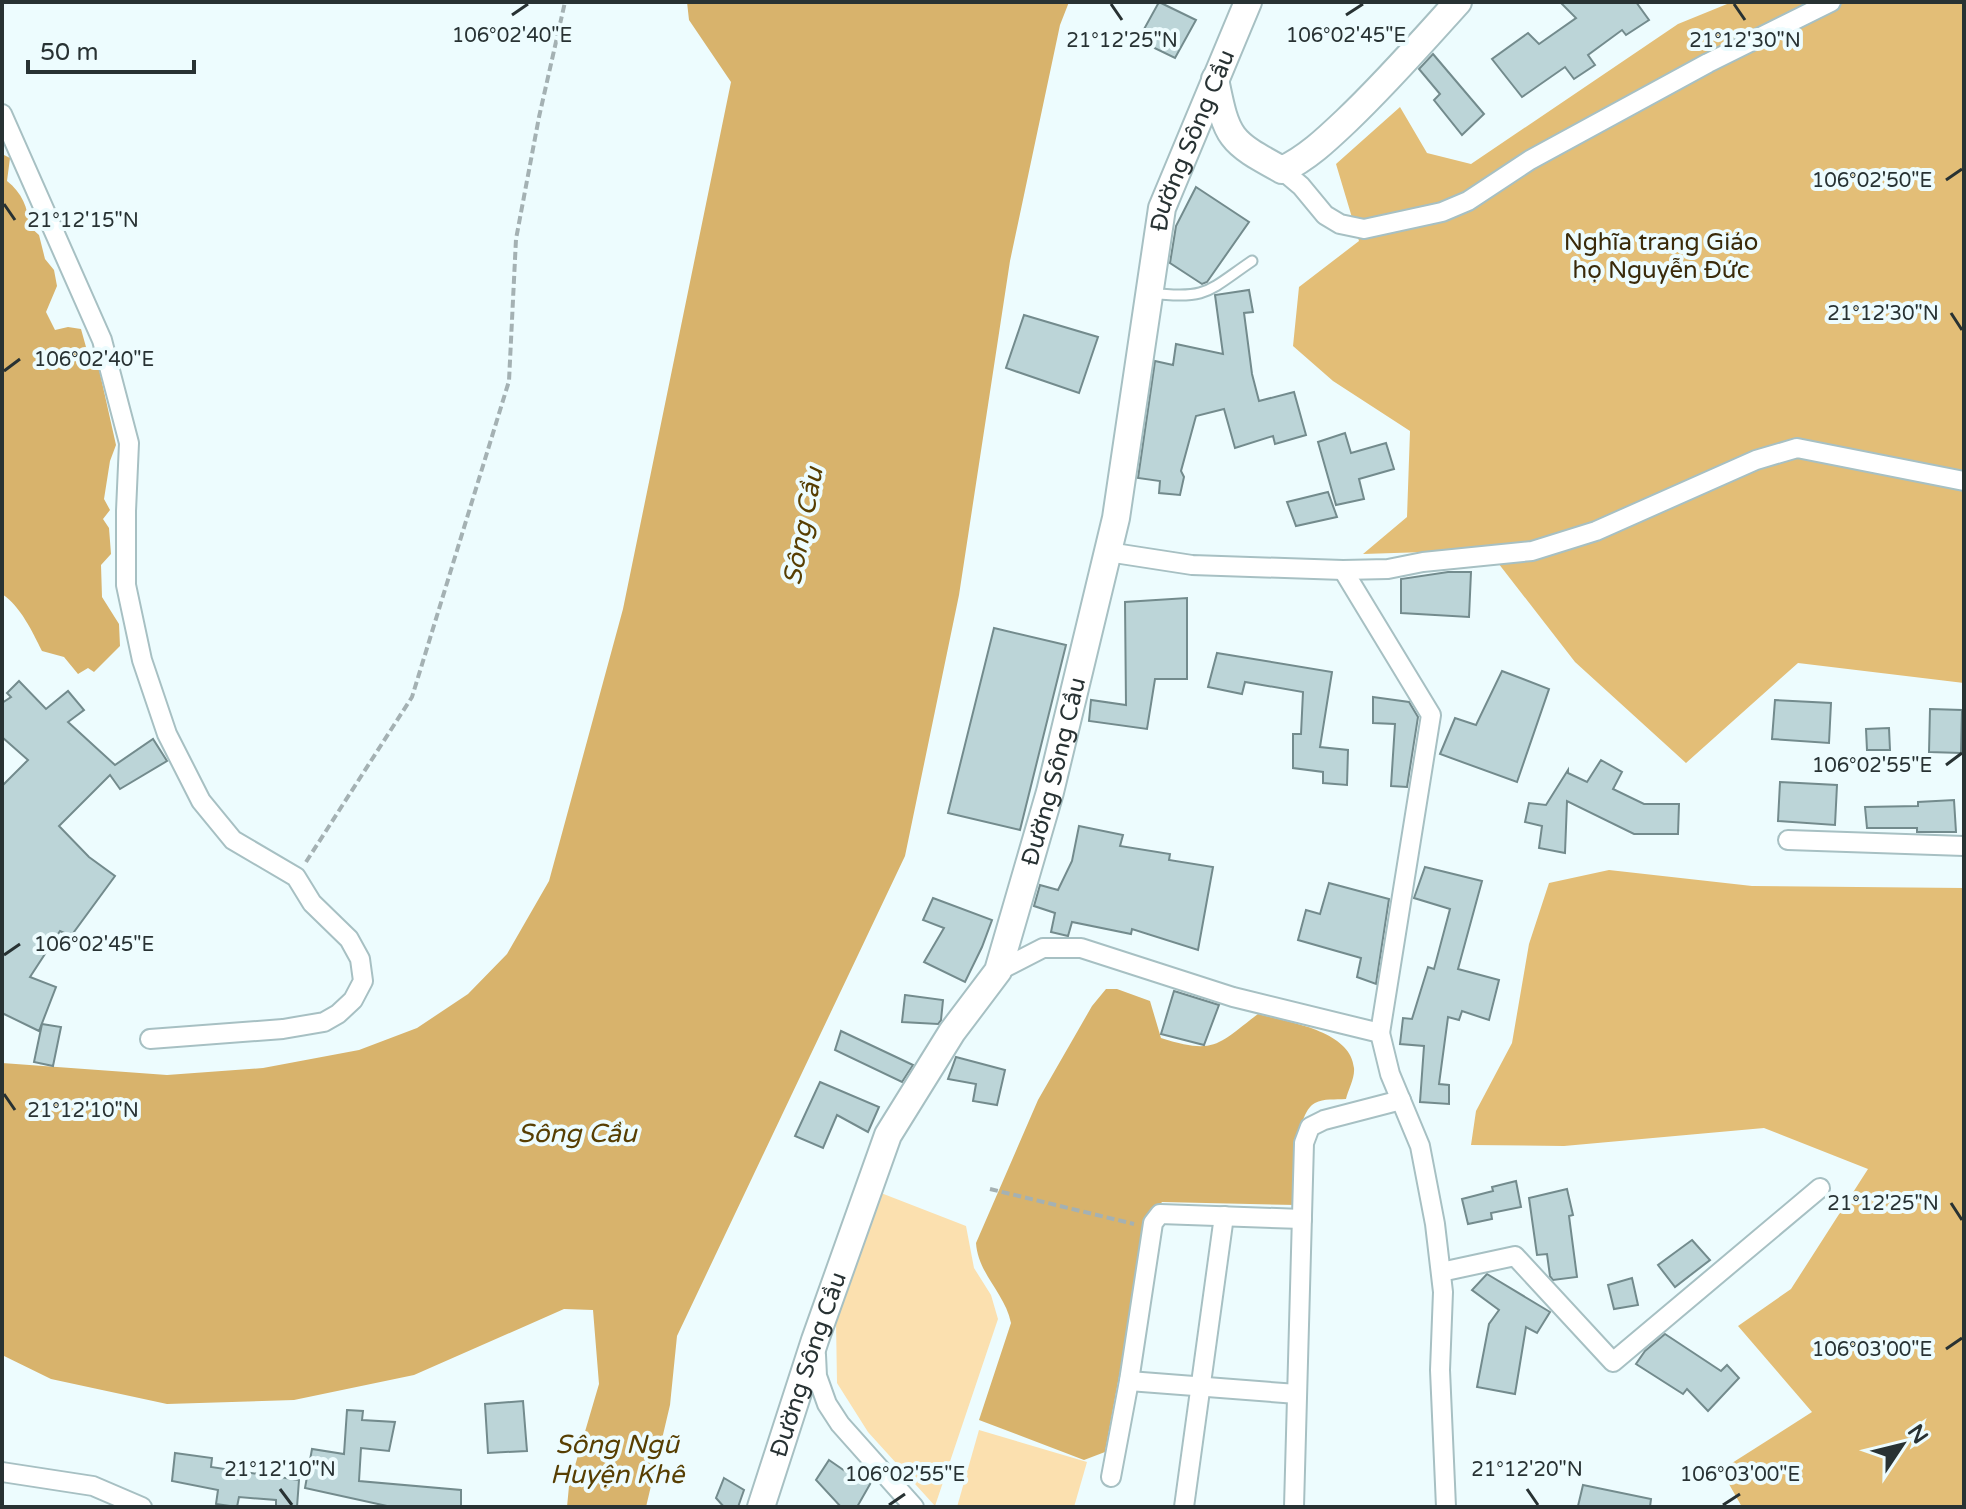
<svg xmlns="http://www.w3.org/2000/svg" width="1966" height="1509" viewBox="0 0 1966 1509" font-family="'Varela Round',sans-serif">
<style>
.green{fill:#fbe0af}
.forest{fill:#e3be77}
.water{fill:#d8b36c}
.building{fill:#bcd5d8;stroke:#738b8d;stroke-width:2}
.lines{fill:none;stroke-linecap:round;stroke-linejoin:round}
.service-casing{stroke:#a7c0c3;stroke-width:13}
.minor-casing{stroke:#a7c0c3;stroke-width:22}
.secondary-casing{stroke:#a7c0c3;stroke-width:30}
.path{stroke:#a4b1b3;stroke-width:4;stroke-dasharray:8 4;stroke-linecap:butt}
.service{stroke:#fff;stroke-width:9}
.minor{stroke:#fff;stroke-width:18}
.secondary{stroke:#fff;stroke-width:26}
.ticks{fill:none;stroke:#283233;stroke-width:3}
.labels{text-anchor:middle;dominant-baseline:central;stroke-width:8;stroke-linejoin:round;paint-order:stroke}
.street-label{font-size:24px;fill:#283233;stroke:#edfcfe}
.park-label{font-size:24px;fill:#3a2a0a;stroke:#edfcfe}
.water-label{font-size:26px;font-style:italic;fill:#573e02;stroke:#edfcfe}
.ticks-label{font-size:20px;text-anchor:middle;fill:#283233;stroke:#edfcfe;stroke-width:8;stroke-linejoin:round;paint-order:stroke}
</style>
<rect width="100%" height="100%" fill="#edfcfe"/>
<g class="green">
<path d="M881,1193L966,1226L974,1268L991,1295L998,1319L935,1506L868,1432L837,1383L836,1322Z"/>
<path d="M979,1430L1087,1462L1074,1507H957Z"/>
</g>
<g class="forest">
<path d="M1732,2H1964V683L1798,663L1686,763L1575,662L1488,550L1363,554L1407,517L1410,431L1333,381L1293,346L1299,287L1359,241L1336,164L1400,107L1427,153L1471,164L1678,24Z"/>
<path d="M1609,870L1752,886L1964,888V1507H1742L1721,1470L1812,1412L1738,1326L1791,1289L1868,1169L1764,1128L1564,1146L1471,1145L1476,1111L1512,1043L1529,944L1549,883Z"/>
</g>
<g class="water">
<path d="M687,2H1069L1060,25L1010,261L959,595L905,856L677,1336L670,1405L646,1507H567L569,1486L599,1384L593,1310L564,1309L414,1375L294,1400L167,1404L51,1379L2,1355V1063L167,1075L263,1068L359,1050L417,1028L468,994L507,954L549,881L623,609L731,82L689,20Z"/>
<path d="M2,154L10,158L7,181C22,193 28,207 29,226L39,235L45,259L54,270L57,286L46,312L55,330L68,327L81,329L91,365L99,369L116,445L110,461L104,499L110,510L103,519L109,528L111,554L101,565L102,597L119,624L120,646L94,672L88,668L78,674L64,657L42,651C32,631 21,607 2,594Z"/>
<path d="M1106,989H1117L1150,1001L1161,1038C1215,1055 1217,1045 1258,1014C1287,1022 1351,1030 1354,1068C1355,1078 1348,1090 1346,1099C1335,1100 1324,1098 1315,1103C1293,1115 1297,1181 1296,1205L1162,1202L1148,1220L1105,1452L1084,1460L979,1420L1011,1323C1005,1293 978,1274 976,1243L1038,1100L1092,1006Z"/>
</g>
<g class="building">
<path d="M1159,2L1196,20L1175,58L1138,40Z"/>
<path d="M1560,2H1636L1649,20L1626,35L1622,30L1588,55L1595,65L1574,79L1565,67L1522,97L1492,59L1528,33L1539,44L1576,18Z"/>
<path d="M1433,54L1484,114L1462,135L1434,100L1440,94L1419,69Z"/>
<path d="M1196,187L1249,222L1207,282L1202,284L1170,263L1176,226Z"/>
<path d="M1249,290L1253,312L1244,313L1252,374L1259,401L1294,392L1306,435L1275,444L1273,436L1235,448L1224,409L1196,416L1181,471L1184,477L1180,495L1159,493L1160,481L1138,478L1155,361L1173,365L1176,344L1223,354L1215,295Z"/>
<path d="M1024,315L1098,337L1079,393L1006,368Z"/>
<path d="M1345,433L1351,453L1386,443L1394,469L1359,479L1364,499L1336,505L1318,442Z"/>
<path d="M1328,492L1337,517L1296,526L1287,502Z"/>
<path d="M1448,572H1471L1469,617L1401,613V579Z"/>
<path d="M1187,598V679H1155L1147,729L1089,721L1091,700L1126,705L1125,602Z"/>
<path d="M994,628L1066,645L1020,830L948,813Z"/>
<path d="M1217,653L1332,672L1320,747L1348,750L1347,785L1323,783V772L1293,768V734H1301L1303,692L1245,682L1242,694L1208,687Z"/>
<path d="M1502,671L1549,689L1517,782L1440,754L1455,718L1476,725Z"/>
<path d="M19,681L46,709L68,691L84,710L68,722L115,765L153,739L167,761L120,789L110,775L59,826L89,857L115,876L71,936L60,931L30,977L56,987L39,1031L2,1013V786L28,760L2,737V703L11,697L7,693Z"/>
<path d="M1373,697L1409,702L1418,717L1407,787L1391,786L1395,724L1373,723Z"/>
<path d="M1775,700L1831,703L1829,743L1772,739Z"/>
<path d="M1930,709L1962,710L1961,753L1929,752Z"/>
<path d="M1889,728L1890,750H1867L1866,729Z"/>
<path d="M1601,760L1622,772L1613,789L1644,804H1679L1678,834H1634L1567,801L1565,853L1539,848L1542,826L1525,822L1529,803L1546,805L1568,770V773L1587,782Z"/>
<path d="M1780,782L1837,785L1835,825L1778,821Z"/>
<path d="M1954,800L1956,832H1917V828H1867L1865,807L1918,806V802Z"/>
<path d="M1079,826L1123,835L1120,846L1170,854L1169,860L1213,867L1198,950L1132,929L1131,934L1072,922L1068,936L1051,932L1055,913L1034,906L1040,885L1058,890L1072,861Z"/>
<path d="M1425,867L1482,881L1458,969L1499,980L1489,1020L1462,1011L1459,1020L1448,1017L1439,1084L1449,1085V1104L1420,1102L1424,1046L1400,1044L1403,1018L1412,1019L1428,967L1434,969L1450,909L1414,898Z"/>
<path d="M1329,883L1389,899L1376,984L1357,977L1361,958L1298,940L1306,910L1320,914Z"/>
<path d="M933,898L992,920L982,947L965,982L924,962L944,928L923,920Z"/>
<path d="M1174,991L1219,1005L1204,1045L1161,1034Z"/>
<path d="M905,995L943,1000L941,1020L938,1024L902,1022Z"/>
<path d="M42,1024L61,1027L53,1066L34,1062Z"/>
<path d="M841,1031L913,1065L902,1082L835,1050Z"/>
<path d="M956,1057L1005,1070L997,1105L973,1101L976,1084L948,1079Z"/>
<path d="M820,1082L879,1107L868,1132L837,1115L823,1148L795,1136Z"/>
<path d="M1516,1181L1521,1207L1491,1213L1492,1219L1468,1224L1462,1199L1493,1191L1492,1187Z"/>
<path d="M1567,1189L1573,1215L1569,1216L1577,1277L1553,1280L1550,1276L1547,1254L1537,1255L1529,1198Z"/>
<path d="M1692,1240L1710,1260L1675,1287L1658,1265Z"/>
<path d="M1487,1274L1550,1312L1537,1333L1526,1327L1515,1394L1477,1387L1489,1324L1499,1310L1472,1290Z"/>
<path d="M1632,1278L1638,1305L1614,1309L1608,1285Z"/>
<path d="M1665,1334L1721,1371L1727,1365L1739,1378L1708,1411L1687,1389L1683,1394L1636,1364L1645,1351Z"/>
<path d="M523,1401L527,1451L488,1453L485,1404Z"/>
<path d="M347,1410L363,1411L362,1420L395,1422L389,1451L361,1448L359,1481L461,1490V1507L387,1506L305,1488L312,1449L344,1454Z"/>
<path d="M175,1453L212,1458L211,1467L299,1480L297,1507H276V1500L239,1497L237,1507L216,1504L218,1490L172,1481Z"/>
<path d="M829,1460L855,1478L863,1468L873,1479L857,1507H841L816,1480Z"/>
<path d="M724,1478L744,1490L738,1507H724L716,1498Z"/>
<path d="M1583,1485L1651,1499L1650,1507L1578,1506Z"/>
</g>
<g class="lines">
<defs>
<path id="service" d="M1151,293C1207,300 1208,291 1252,261"/>
<g id="minor">
<path d="M2,114L102,340L129,443L126,511V585L142,660L167,734L201,801L233,840L296,877L312,903L349,939L360,959L363,981L353,1000L338,1014L324,1022L283,1029L150,1039"/>
<path d="M1282,170L1301,186L1325,215L1340,224L1364,229L1442,212L1468,201L1530,160L1708,63L1831,2"/>
<path d="M1108,552L1192,565L1343,570L1388,569L1423,562L1532,551L1596,531L1756,460L1797,448L1964,481"/>
<path d="M1343,570L1431,715L1380,1033"/>
<path d="M1788,840L1964,846"/>
<path d="M998,971L1043,948H1081L1233,997L1380,1033L1390,1074L1420,1146L1435,1224L1443,1292L1440,1370L1446,1507"/>
<path d="M1441,1272L1515,1256L1613,1362L1820,1188"/>
<path d="M816,1355L817,1376L827,1404L840,1424L914,1507"/>
<path d="M1129,1381L1297,1394"/>
<path d="M2,1472L93,1486L142,1507"/>
<path d="M1111,1477L1129,1381L1153,1223L1160,1214L1302,1219"/>
<path d="M1184,1507L1224,1216"/>
<path d="M1294,1507L1304,1143L1310,1127L1324,1120L1401,1100"/>
</g>
<g id="secondary">
<path d="M1215,79C1227,139 1229,141 1282,170C1307,158 1326,140 1346,121C1386,83 1421,43 1458,2"/>
<path id="s1" d="M761,1507L815,1340L888,1135L952,1032L998,971L1050,792L1116,518L1162,208L1248,2"/>
</g>
</defs>
<use href="#service" class="service-casing"/>
<use href="#minor" class="minor-casing"/>
<use href="#secondary" class="secondary-casing"/>
<g class="path">
<path d="M306,862L412,697L509,381L516,239L539,117L565,2"/>
<path d="M990,1189L1134,1224"/>
</g>
<use href="#service" class="service"/>
<use href="#minor" class="minor"/>
<use href="#secondary" class="secondary"/>
</g>
<path class="ticks" d="M1111,4L1122,20M1734,4L1745,20M512,15L528,4M1346,15L1363,4M1946,180L1962,169M4,204L15,220M1951,313L1962,330M4,371L20,359M1946,765L1962,753M4,955L20,944M4,1094L15,1110M1951,1203L1962,1220M1946,1349L1962,1338M280,1489L292,1505M1527,1489L1538,1505M889,1505L905,1494M1723,1505L1740,1494"/>
<g class="labels">
<g class="street-label">
<text stroke="none"><textPath href="#s1" startOffset="1446">Đường Sông Cầu</textPath></text>
<text stroke="none"><textPath href="#s1" startOffset="798">Đường Sông Cầu</textPath></text>
<text stroke="none"><textPath href="#s1" startOffset="150">Đường Sông Cầu</textPath></text>
</g>
<g class="park-label">
<text x="1661" y="242">Nghĩa trang Giáo<tspan x="1661" dy="28">họ Nguyễn Đức</tspan></text>
</g>
<g class="water-label">
<text transform="translate(803 526) rotate(-79)">Sông Cầu</text>
<text x="577" y="1133">Sông Cầu</text>
<text x="617" y="1444">Sông Ngũ<tspan x="617" dy="30">Huyện Khê</tspan></text>
</g>
</g>
<g class="ticks-label">
<text x="512" y="42">106°02'40"E</text>
<text x="1346" y="42">106°02'45"E</text>
<text x="1122" y="47">21°12'25"N</text>
<text x="1745" y="47">21°12'30"N</text>
<text x="1872" y="187">106°02'50"E</text>
<text x="83" y="227">21°12'15"N</text>
<text x="1883" y="320">21°12'30"N</text>
<text x="94" y="366">106°02'40"E</text>
<text x="1872" y="772">106°02'55"E</text>
<text x="94" y="951">106°02'45"E</text>
<text x="83" y="1117">21°12'10"N</text>
<text x="1883" y="1210">21°12'25"N</text>
<text x="1872" y="1356">106°03'00"E</text>
<text x="280" y="1476">21°12'10"N</text>
<text x="1527" y="1476">21°12'20"N</text>
<text x="905" y="1481">106°02'55"E</text>
<text x="1740" y="1481">106°03'00"E</text>
</g>
<rect width="1966" height="1509" fill="none" stroke="#283233" stroke-width="8"/>
<g transform="translate(1902 1445) rotate(55)" stroke="#edfcfe" stroke-width="6" paint-order="stroke">
<path d="M0-6L14 30L0 20L-14 30Z" fill="#283233"/>
<text y="-12" font-size="22" font-weight="bold" text-anchor="middle" fill="#283233">N</text>
</g>
<path d="M28 60v12h166v-12" fill="none" stroke="#283233" stroke-width="4"/>
<text x="40" y="60" font-size="24" fill="#283233" stroke="#edfcfe" stroke-width="6" paint-order="stroke">50 m</text>
</svg>
